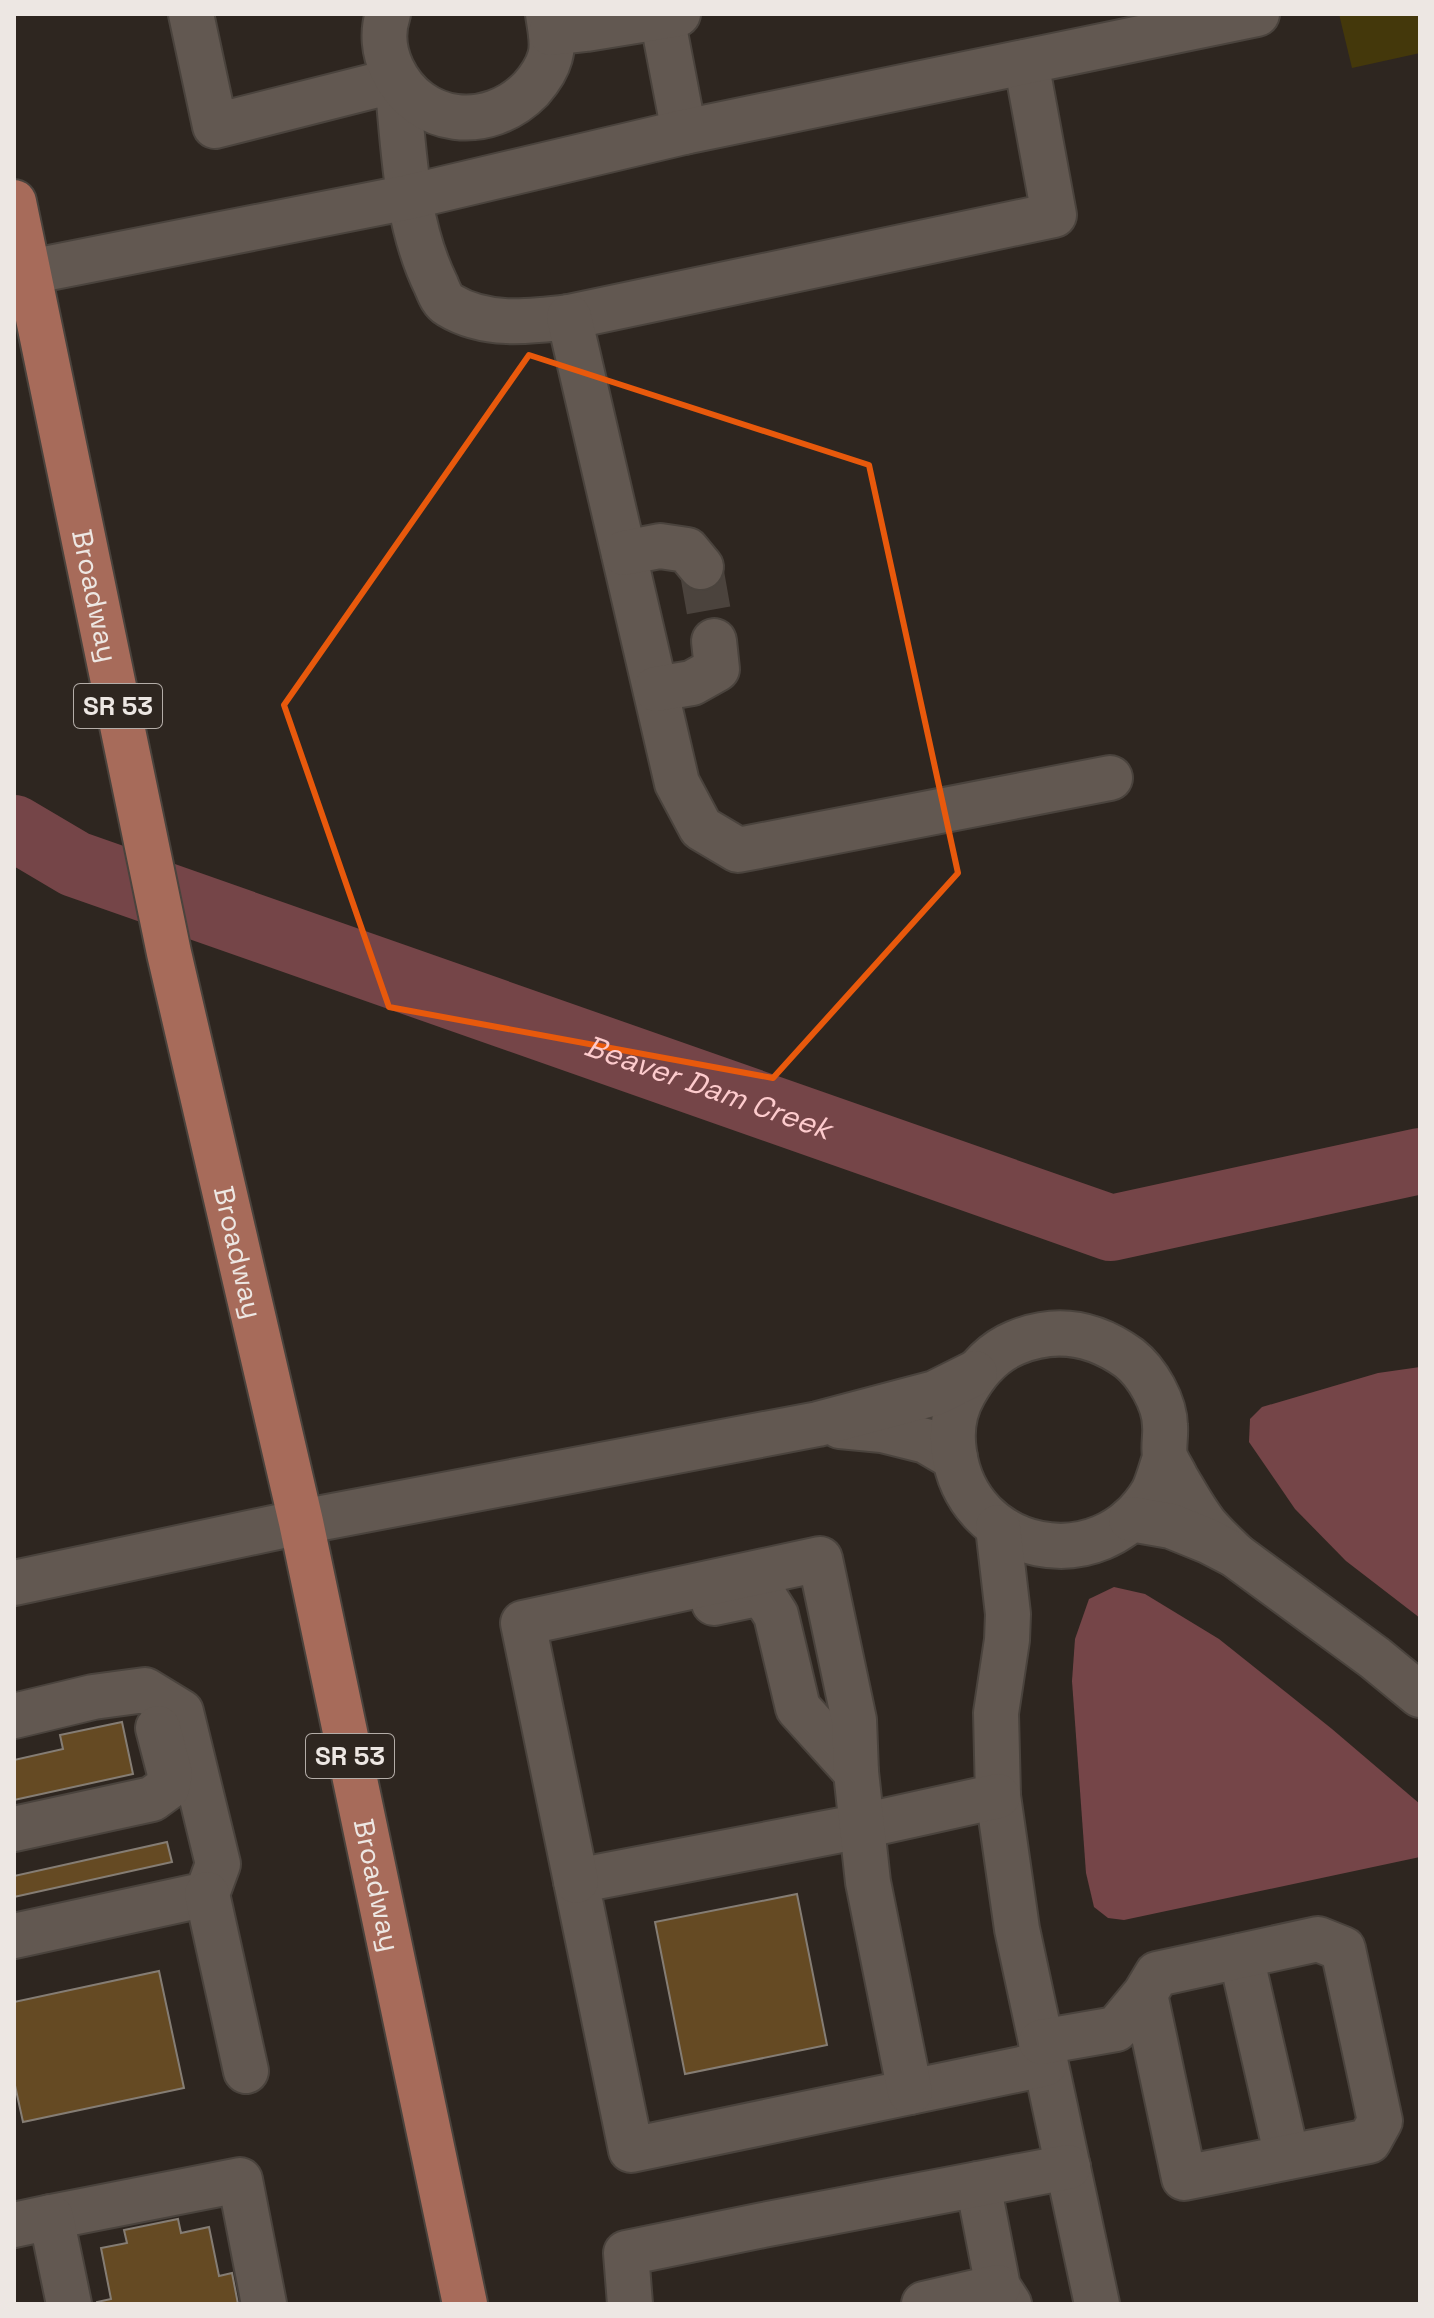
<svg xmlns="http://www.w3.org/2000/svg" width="1434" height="2318" viewBox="0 0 1434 2318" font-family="'Space Grotesk',sans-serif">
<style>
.green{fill:#44380b}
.water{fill:#754548}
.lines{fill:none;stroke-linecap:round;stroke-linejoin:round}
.river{stroke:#754548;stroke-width:66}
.building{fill:#654a23;stroke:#857d74;stroke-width:2}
.minor-tunnel{stroke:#4b433d;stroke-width:44;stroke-dasharray:44 22;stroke-linecap:butt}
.minor-casing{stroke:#4a433d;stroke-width:48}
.major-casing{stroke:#4a433d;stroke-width:48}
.minor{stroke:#625851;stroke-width:44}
.major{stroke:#a76b5a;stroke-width:44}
.marked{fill:none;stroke:#e8590c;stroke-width:6;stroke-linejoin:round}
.labels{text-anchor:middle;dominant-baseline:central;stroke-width:7;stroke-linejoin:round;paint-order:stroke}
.shield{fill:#2e2620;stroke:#b4ada8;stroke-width:2}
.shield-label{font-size:26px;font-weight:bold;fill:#ede7e3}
.street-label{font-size:28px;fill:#ede7e3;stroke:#2e2620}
.water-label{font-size:30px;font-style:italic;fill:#fdcbcd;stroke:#2e2620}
</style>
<rect width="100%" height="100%" fill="#2e2620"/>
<path class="green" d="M1339,14H1420V53L1352,68Z"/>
<g class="water">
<path d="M1420,1367V1618L1346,1561L1295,1509L1249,1442L1250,1419L1262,1407L1378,1373Z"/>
<path d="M1114,1587L1145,1594L1219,1639L1332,1729L1420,1804V1857L1124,1920L1108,1918L1094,1907L1086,1873L1072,1681L1075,1639L1089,1599Z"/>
</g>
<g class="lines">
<path class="river" id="s1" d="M14,828L75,864L1111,1228L1420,1161"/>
</g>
<g class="building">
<path d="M122,1722L133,1774L14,1800V1760L63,1749L60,1735Z"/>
<path d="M167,1842L172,1862L14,1897V1876Z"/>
<path d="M797,1894L827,2045L685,2074L655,1922Z"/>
<path d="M159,1971L184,2088L23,2122L14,2081V2002Z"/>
<path d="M178,2219L181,2233L209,2227L219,2276L232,2273L238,2304H97V2302L111,2299L101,2248L127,2243L124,2230Z"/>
</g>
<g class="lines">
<path class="minor-tunnel" d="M701,567L714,641"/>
<defs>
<g id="minor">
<path d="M191,14L215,126L397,80C404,148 405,222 436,285C439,292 442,301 449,305C485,327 528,322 569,317L1054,215L1026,62"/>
<path d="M388,14C382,32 384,52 392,69C419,126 488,133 531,89C538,81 547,68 550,57C554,44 550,28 548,14"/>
<path d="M662,17L684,132"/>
<path d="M551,33L586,29L678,14"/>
<path d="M29,272L409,197L684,132L1257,14"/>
<path d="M569,317L677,783L701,828L738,850L1110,778"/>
<path d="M624,553L660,546L687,550L701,567"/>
<path d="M656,689L692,683L717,669L714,641"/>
<path d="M840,1426L882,1430L926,1441L955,1458"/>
<path d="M1165,1458C1161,1469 1158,1482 1153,1492C1100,1581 968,1554 954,1452C951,1432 954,1410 964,1393C976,1371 991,1353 1015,1343C1055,1326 1093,1332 1129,1358C1147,1372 1165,1403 1165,1426C1166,1436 1163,1447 1165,1456C1167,1463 1173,1471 1176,1478C1185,1493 1194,1510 1205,1524C1214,1535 1225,1545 1235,1555"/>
<path d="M1131,1519L1171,1526L1208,1541L1235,1555L1375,1658L1420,1695"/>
<path d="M998,1527L1008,1614L1007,1640L996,1713L998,1796L1017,1929L1097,2304"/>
<path d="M14,1583L301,1522L818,1424L935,1393L975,1373"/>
<path d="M714,1603L762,1593L776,1615L798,1708L856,1772"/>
<path d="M14,1716L93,1697L145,1690L181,1712L218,1864L207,1894L14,1936"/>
<path d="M998,1796L862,1826L576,1881L631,2150L1045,2064"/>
<path d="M14,1829L152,1799L167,1788L170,1774L158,1728"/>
<path d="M576,1881L523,1623L820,1559L854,1720L856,1772L868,1882L910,2092"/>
<path d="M207,1894L246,2071"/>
<path d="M1241,1956L1287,2157"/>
<path d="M1041,2042L1116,2029L1145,1994L1157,1974L1318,1939L1343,1949L1380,2121L1369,2141L1184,2178L1145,1994"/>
<path d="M978,2184L998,2287L1009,2304"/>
<path d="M51,2217L240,2180L264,2304"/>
<path d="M14,2225L51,2217L69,2304"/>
<path d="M630,2304L626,2253L763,2225L1068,2167"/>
<path d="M924,2304L998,2287"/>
</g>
<g id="major">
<path id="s2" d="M14,202L169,953L301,1522L465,2304"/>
</g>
</defs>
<use href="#minor" class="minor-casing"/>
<use href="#major" class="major-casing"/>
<use href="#minor" class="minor"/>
<use href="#major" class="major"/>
</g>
<path class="marked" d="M529,355L869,465L958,873L773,1078L389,1007L284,705Z"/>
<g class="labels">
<g class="shield">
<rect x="74" y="684" width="88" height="44" rx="6"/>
<rect x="306" y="1734" width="88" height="44" rx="6"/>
</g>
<g class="shield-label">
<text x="118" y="706">SR 53</text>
<text x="350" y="1756">SR 53</text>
</g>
<g class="street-label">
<text stroke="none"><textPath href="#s2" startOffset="402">Broadway</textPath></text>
<text stroke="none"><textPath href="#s2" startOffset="1074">Broadway</textPath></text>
<text stroke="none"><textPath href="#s2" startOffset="1722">Broadway</textPath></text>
</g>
<g class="water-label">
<text stroke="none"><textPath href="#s1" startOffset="742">Beaver Dam Creek</textPath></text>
</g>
</g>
<rect width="1434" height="2318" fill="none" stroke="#ede7e3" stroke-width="32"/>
</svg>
